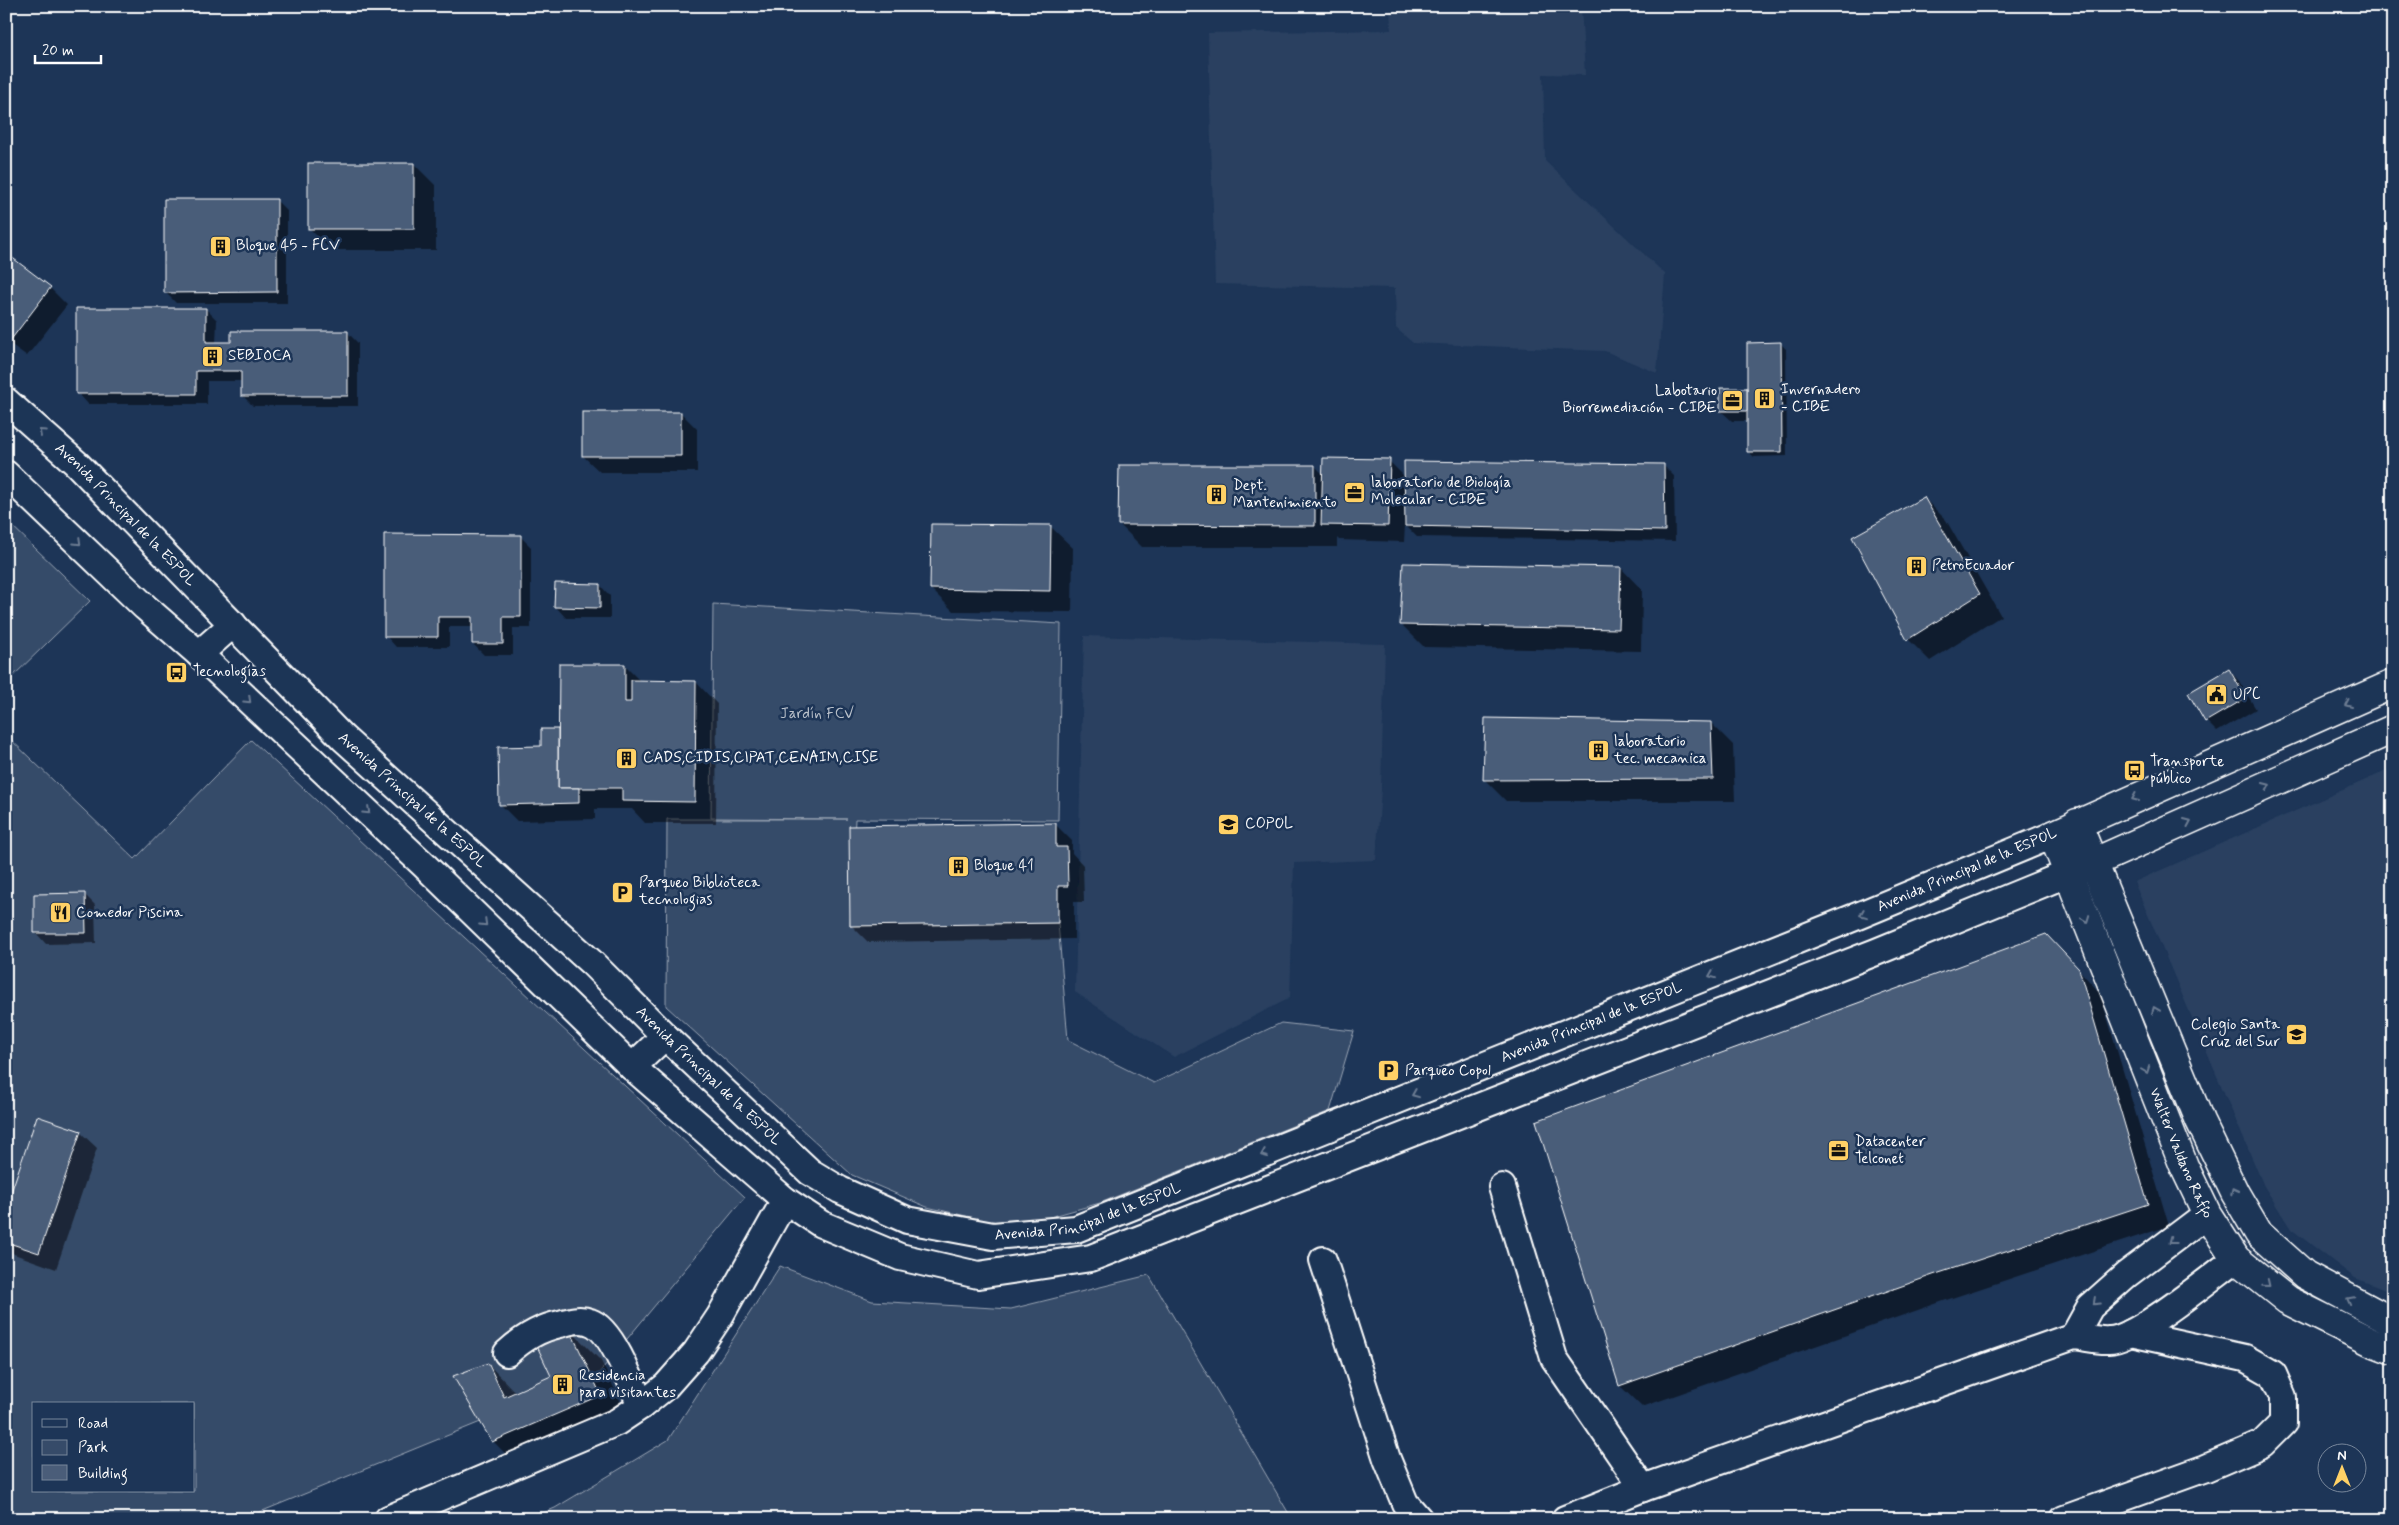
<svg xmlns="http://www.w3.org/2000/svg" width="2399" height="1525" viewBox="0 0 2399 1525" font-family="Mynerve,sans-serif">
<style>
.built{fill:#2a4161}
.green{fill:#364b69;stroke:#9aa5b4;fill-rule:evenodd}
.shadow{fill:#0007}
.building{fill:#4a5d79;stroke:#fff}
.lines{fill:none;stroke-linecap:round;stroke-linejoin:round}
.minor-casing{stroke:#fff;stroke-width:30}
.major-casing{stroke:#fff;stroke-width:31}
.minor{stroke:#1d3557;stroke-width:26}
.major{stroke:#1d3557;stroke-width:28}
.oneway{stroke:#6c7c92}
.labels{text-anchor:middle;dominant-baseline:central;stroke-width:5;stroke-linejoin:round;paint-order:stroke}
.poi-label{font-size:15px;fill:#fff;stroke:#1d3557;text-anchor:start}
.street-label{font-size:15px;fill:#fff;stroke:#1d3557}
.park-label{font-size:15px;fill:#b9c0ca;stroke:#1d3557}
</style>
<rect width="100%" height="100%" fill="#1d3557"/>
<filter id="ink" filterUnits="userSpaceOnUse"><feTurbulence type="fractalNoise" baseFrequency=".02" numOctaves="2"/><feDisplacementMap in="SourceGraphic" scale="10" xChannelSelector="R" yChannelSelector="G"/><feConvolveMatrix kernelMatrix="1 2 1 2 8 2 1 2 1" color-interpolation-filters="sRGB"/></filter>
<g filter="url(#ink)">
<g class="built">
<path d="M1390,6H1581L1585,75L1543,74L1545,161L1665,274L1657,373L1605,351L1413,343L1396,328L1395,288L1215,284L1208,33L1391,30Z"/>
<path d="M1084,636L1385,644L1381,789L1376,860L1294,863L1290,998L1174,1057L1075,992Z"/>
<path d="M2393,768V1293L2355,1278L2291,1229L2264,1186L2134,882Z"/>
</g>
<g class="green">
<path d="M6,520L90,601L6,683Z"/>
<path d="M713,604L1061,624L1058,820L855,819L850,926L1058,923L1068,1040L1154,1083L1281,1023L1354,1031L1330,1111L1100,1203L1014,1227L927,1207L852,1175L666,1006L667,819H847L711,818Z"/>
<path d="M6,735L135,859L251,740L745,1197L598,1374L243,1519H6ZM34,1404H194V1491H34Z"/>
<path d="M780,1266L872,1301L1011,1309L1149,1275L1292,1519H529L555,1508L668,1440Z"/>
</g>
<g class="shadow">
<path d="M414,164L436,186V250H331L309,228Z"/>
<path d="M276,200L287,211V303H176L165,292Z"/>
<path d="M6,254L50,288L67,305L27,356L6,341Z"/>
<path d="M206,309L217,320L216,343L348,333L358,343V406H253L242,395V381H207V404H88L78,393Z"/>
<path d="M1781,344L1786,349L1787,456L1754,457L1749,452L1748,421H1732L1721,411L1748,389Z"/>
<path d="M681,413L697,429V472H600L583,456Z"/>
<path d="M1389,461L1405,477L1663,465L1674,476L1675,541L1417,537L1405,525L1404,542L1339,540L1337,538V547H1142L1120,525L1315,466L1324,475Z"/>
<path d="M1924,498L1946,520L2001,616L1930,661L1908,639Z"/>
<path d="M1051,527L1073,548L1072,612L953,611L931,589Z"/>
<path d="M520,536L531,547V628H513V655H484L473,644V627H449V647H396L386,636Z"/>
<path d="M1621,568L1642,590L1641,651L1424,647L1402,625Z"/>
<path d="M600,585L610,596V618H566L556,607Z"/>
<path d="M625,666L641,682H696L717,704L716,823H645L632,809H595V819L517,821L500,804L558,730L560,732Z"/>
<path d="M2229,670L2239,681L2256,709L2217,732L2206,721L2189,693Z"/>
<path d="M1711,723L1733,745L1735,801H1506L1484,779Z"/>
<path d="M1055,824L1072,841V853L1083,865L1084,902H1074V939L868,942L851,925Z"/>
<path d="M84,894L95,905L96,943L46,944L36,933Z"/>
<path d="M2068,958L2100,993L2169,1226L1955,1297L1642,1407L1620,1386Z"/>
<path d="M80,1132L97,1148L56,1269L14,1254L6,1247V1211Z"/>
<path d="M569,1329L601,1361L633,1427L525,1474L493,1441L488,1364L516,1393L553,1377Z"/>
</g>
<g class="building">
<rect x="308" y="163" width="106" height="66"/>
<path d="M164,199H277V292L164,293Z"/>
<path d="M6,253L51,287L10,341L6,338Z"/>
<path d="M76,308H206V342H231V331H348V396H241V371H196V394H76Z"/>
<path d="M1781,342L1782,452H1747V343Z"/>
<rect x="1720" y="388" width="27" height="23"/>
<rect x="582" y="412" width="99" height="44"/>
<path d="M1323,458L1390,459L1388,526L1321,525Z"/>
<path d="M1404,461L1664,464L1665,531L1405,526Z"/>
<path d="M1119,465H1315V526L1118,525Z"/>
<path d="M1924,497L1980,594L1907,640L1852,537Z"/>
<path d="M931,524L1051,525L1050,591L930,589Z"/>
<path d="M384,534L521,535V617H503V644H472V617H438V637H384Z"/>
<path d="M1403,563L1621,567L1619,629L1400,625Z"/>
<path d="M555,583L600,584V608L554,607Z"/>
<path d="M559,664H625V702H631V680L696,681L695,802L622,801V788H558Z"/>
<path d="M2229,669L2246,698L2205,722L2188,693Z"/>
<path d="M1485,718L1711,722L1713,779L1483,780Z"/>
<path d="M541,729H558V788H579V803L499,805L498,747L541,746Z"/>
<path d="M1056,823V847H1067L1068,886H1058V923L850,926L849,826Z"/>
<path d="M85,893L86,933H34V894Z"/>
<path d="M2046,934L2079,969L2148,1204L1933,1275L1619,1386L1536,1121Z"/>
<path d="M37,1116L81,1131L39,1253L6,1242V1207Z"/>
<path d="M569,1328L601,1395L492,1442L453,1376L488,1363L504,1397L551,1376L536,1344Z"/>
</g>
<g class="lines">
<defs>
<g id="minor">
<path id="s1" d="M6,401L77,464L343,738L592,963L665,1036L810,1172L840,1190L907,1220L993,1236L1076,1229L1860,915L2053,835"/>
<path d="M6,474L145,607L199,654L424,865L632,1067L785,1200L821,1224L900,1257L978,1275L1091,1258L1876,952L2069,873"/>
<path d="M199,654L233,624"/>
<path d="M632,1067L665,1036"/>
<path d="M1502,1187L1554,1358L1643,1488"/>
<path d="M1323,1260L1387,1459L1405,1503L1419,1519"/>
<path d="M2074,1336L2090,1307L2126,1275L2207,1214"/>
<path d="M507,1353C521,1340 540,1328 560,1324C570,1321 580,1318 590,1322C612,1329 633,1386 641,1406"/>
<path d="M388,1519L617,1422L641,1406L666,1386L696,1352L720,1316L785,1200"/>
<path d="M1565,1519L1643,1488L2074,1336C2085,1337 2098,1341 2109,1340C2136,1340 2211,1277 2236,1259"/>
<path d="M2064,1519L2206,1468L2262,1444L2283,1423V1397L2273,1374L2245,1358L2131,1333"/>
</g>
<g id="major">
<path id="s2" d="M2393,684L2053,835L2184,1166L2207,1214L2236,1259L2287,1300L2372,1342L2393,1350"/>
<path d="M2077,823L2200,1121L2235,1193L2259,1234L2305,1275L2393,1322"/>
<path d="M2079,869L2393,729"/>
</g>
</defs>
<use href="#minor" class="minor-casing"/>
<use href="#major" class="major-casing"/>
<use href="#minor" class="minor"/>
<use href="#major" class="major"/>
</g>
<defs><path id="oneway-chevron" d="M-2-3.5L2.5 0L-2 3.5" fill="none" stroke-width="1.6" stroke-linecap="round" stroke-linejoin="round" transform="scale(1.25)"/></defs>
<g class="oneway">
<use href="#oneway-chevron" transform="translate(42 432) rotate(-138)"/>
<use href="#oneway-chevron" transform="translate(78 542) rotate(44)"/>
<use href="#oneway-chevron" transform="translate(248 700) rotate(43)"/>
<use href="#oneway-chevron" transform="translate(2348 704) rotate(156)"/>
<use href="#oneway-chevron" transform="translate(2267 786) rotate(-25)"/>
<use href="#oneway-chevron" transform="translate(2135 798) rotate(156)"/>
<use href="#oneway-chevron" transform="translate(367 811) rotate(43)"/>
<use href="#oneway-chevron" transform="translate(2188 822) rotate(-24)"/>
<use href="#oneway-chevron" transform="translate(1863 914) rotate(158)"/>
<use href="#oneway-chevron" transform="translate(2086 919) rotate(69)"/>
<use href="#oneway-chevron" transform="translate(484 923) rotate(44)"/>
<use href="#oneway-chevron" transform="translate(1712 975) rotate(158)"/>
<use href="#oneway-chevron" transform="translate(2155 1010) rotate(-112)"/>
<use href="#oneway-chevron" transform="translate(2146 1070) rotate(69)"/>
<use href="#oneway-chevron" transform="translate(1415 1094) rotate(158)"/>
<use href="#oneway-chevron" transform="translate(1264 1154) rotate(158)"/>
<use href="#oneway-chevron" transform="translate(2234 1191) rotate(-118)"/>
<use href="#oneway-chevron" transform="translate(2172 1241) rotate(142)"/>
<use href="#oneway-chevron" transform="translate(2267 1284) rotate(39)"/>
<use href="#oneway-chevron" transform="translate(2350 1300) rotate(-152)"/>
<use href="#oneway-chevron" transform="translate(2096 1302) rotate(137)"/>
</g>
</g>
<defs>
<symbol id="building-square" viewBox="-11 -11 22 22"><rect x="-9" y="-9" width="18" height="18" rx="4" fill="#ffd166" stroke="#1d3557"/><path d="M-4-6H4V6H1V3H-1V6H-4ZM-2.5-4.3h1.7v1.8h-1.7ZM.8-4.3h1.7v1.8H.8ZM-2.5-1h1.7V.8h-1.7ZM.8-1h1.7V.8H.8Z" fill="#111"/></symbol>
<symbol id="office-square" viewBox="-11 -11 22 22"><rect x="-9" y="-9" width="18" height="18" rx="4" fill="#ffd166" stroke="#1d3557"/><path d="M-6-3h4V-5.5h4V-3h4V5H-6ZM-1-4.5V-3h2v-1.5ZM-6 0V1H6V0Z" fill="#111"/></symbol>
<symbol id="bus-square" viewBox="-11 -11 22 22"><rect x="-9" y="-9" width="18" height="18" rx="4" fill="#ffd166" stroke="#1d3557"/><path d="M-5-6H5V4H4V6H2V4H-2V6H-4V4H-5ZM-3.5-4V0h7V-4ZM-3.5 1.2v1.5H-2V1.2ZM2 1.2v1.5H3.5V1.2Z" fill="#111"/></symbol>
<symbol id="civic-square" viewBox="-11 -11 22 22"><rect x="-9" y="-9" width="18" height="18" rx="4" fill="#ffd166" stroke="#1d3557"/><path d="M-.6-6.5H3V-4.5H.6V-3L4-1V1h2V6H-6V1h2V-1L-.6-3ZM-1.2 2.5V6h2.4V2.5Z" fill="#111"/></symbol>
<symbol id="school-square" viewBox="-11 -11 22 22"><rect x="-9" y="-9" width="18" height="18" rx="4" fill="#ffd166" stroke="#1d3557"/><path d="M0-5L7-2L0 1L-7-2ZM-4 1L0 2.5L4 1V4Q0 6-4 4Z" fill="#111"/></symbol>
<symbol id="parking-square" viewBox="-11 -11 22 22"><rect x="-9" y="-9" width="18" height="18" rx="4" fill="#ffd166" stroke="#1d3557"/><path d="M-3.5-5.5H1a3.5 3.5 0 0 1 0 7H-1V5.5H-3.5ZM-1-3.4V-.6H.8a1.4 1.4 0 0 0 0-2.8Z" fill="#111"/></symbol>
<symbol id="restaurant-square" viewBox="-11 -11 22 22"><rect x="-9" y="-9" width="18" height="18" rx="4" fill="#ffd166" stroke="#1d3557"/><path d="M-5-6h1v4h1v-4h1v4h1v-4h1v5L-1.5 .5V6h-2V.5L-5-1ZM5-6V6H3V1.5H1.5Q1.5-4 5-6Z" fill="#111"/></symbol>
<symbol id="university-square" viewBox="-11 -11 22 22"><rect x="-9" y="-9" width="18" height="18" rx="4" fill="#ffd166" stroke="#1d3557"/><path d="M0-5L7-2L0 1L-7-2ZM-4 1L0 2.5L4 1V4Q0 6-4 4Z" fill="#111"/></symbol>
</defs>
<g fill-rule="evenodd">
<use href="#building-square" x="208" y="234" width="25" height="25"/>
<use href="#building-square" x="200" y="344" width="25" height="25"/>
<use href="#building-square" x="1752" y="386" width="25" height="25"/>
<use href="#office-square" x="1720" y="388" width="25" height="25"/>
<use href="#office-square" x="1342" y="480" width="25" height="25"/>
<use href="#building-square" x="1204" y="482" width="25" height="25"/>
<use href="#building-square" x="1904" y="554" width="25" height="25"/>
<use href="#bus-square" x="164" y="660" width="25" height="25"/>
<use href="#civic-square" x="2204" y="682" width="25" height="25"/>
<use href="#building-square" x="1586" y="738" width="25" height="25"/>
<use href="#building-square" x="614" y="746" width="25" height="25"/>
<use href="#bus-square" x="2122" y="758" width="25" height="25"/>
<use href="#school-square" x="1216" y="812" width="25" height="25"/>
<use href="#building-square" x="946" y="854" width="25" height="25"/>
<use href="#parking-square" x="610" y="880" width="25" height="25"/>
<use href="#restaurant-square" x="48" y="900" width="25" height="25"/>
<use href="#university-square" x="2284" y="1022" width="25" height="25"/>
<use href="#parking-square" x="1376" y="1058" width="25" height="25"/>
<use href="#office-square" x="1826" y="1138" width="25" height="25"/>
<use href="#building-square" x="550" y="1372" width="25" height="25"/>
</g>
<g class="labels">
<g class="poi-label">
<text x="236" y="246">Bloque 45 - FCV</text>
<text x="228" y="356">SEBIOCA</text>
<text x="1781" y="390">Invernadero<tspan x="1781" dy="17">- CIBE</tspan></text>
<text x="1717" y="391" text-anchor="end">Labotario<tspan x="1717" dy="17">Biorremediación - CIBE</tspan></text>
<text x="1371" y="483">laboratorio de Biología<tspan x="1371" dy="17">Molecular - CIBE</tspan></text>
<text x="1233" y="486">Dept.<tspan x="1233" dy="17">Mantenimiento</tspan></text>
<text x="1932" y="566">PetroEcuador</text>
<text x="193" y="672">Tecnologías</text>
<text x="2233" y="695">UPC</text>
<text x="1614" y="742">laboratorio<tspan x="1614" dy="17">tec. mecanica</tspan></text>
<text x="643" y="758">CADS,CIDIS,CIPAT,CENAIM,CISE</text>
<text x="2150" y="762">Transporte<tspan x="2150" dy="17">público</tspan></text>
<text x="1245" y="824">COPOL</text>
<text x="974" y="866">Bloque 41</text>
<text x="639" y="883">Parqueo Biblioteca<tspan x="639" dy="17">tecnologias</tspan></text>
<text x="76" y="913">Comedor Piscina</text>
<text x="2280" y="1025" text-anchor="end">Colegio Santa<tspan x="2280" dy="17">Cruz del Sur</tspan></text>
<text x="1405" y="1071">Parqueo Copol</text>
<text x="1855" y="1142">Datacenter<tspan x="1855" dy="17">Telconet</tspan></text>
<text x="579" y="1376">Residencia<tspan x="579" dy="17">para visitantes</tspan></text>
</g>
<g class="street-label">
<text stroke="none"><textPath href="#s1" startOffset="165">Avenida Principal de la ESPOL</textPath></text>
<text stroke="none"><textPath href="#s1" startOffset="570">Avenida Principal de la ESPOL</textPath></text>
<text transform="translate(1967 870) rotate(-23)">Avenida Principal de la ESPOL</text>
<text stroke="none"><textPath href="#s1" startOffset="1949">Avenida Principal de la ESPOL</textPath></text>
<text stroke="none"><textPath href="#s1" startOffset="975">Avenida Principal de la ESPOL</textPath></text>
<text stroke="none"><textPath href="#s2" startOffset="715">Walter Valdano Raffo</textPath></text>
<text stroke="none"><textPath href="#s1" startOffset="1409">Avenida Principal de la ESPOL</textPath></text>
</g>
<g class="park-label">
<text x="817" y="714">Jardín FCV</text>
</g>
</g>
<rect width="2399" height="1525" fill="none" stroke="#1d3557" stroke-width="25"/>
<rect x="12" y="12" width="2374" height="1500" fill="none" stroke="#fff" stroke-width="2" filter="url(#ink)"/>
<rect x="32" y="1402" width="162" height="90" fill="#1d3557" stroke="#77869a"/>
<rect x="42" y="1419" width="25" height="8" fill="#1d3557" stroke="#77869a"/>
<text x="78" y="1428" font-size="15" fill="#ffffff">Road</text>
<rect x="42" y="1440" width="25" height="15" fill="#364b69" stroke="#77869a"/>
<text x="78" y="1452" font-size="15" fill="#ffffff">Park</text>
<rect x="42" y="1465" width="25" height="15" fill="#4a5d79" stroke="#77869a"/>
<text x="78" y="1478" font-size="15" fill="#ffffff">Building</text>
<g transform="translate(2342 1468)"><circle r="24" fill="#1d3557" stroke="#77869a"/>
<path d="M0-4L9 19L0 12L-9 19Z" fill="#ffd166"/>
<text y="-8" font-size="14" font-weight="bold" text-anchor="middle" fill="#ffffff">N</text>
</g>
<path d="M35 55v8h66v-8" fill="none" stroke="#ffffff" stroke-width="2.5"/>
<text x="42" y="55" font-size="15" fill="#ffffff" stroke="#1d3557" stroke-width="4" paint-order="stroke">20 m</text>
</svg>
